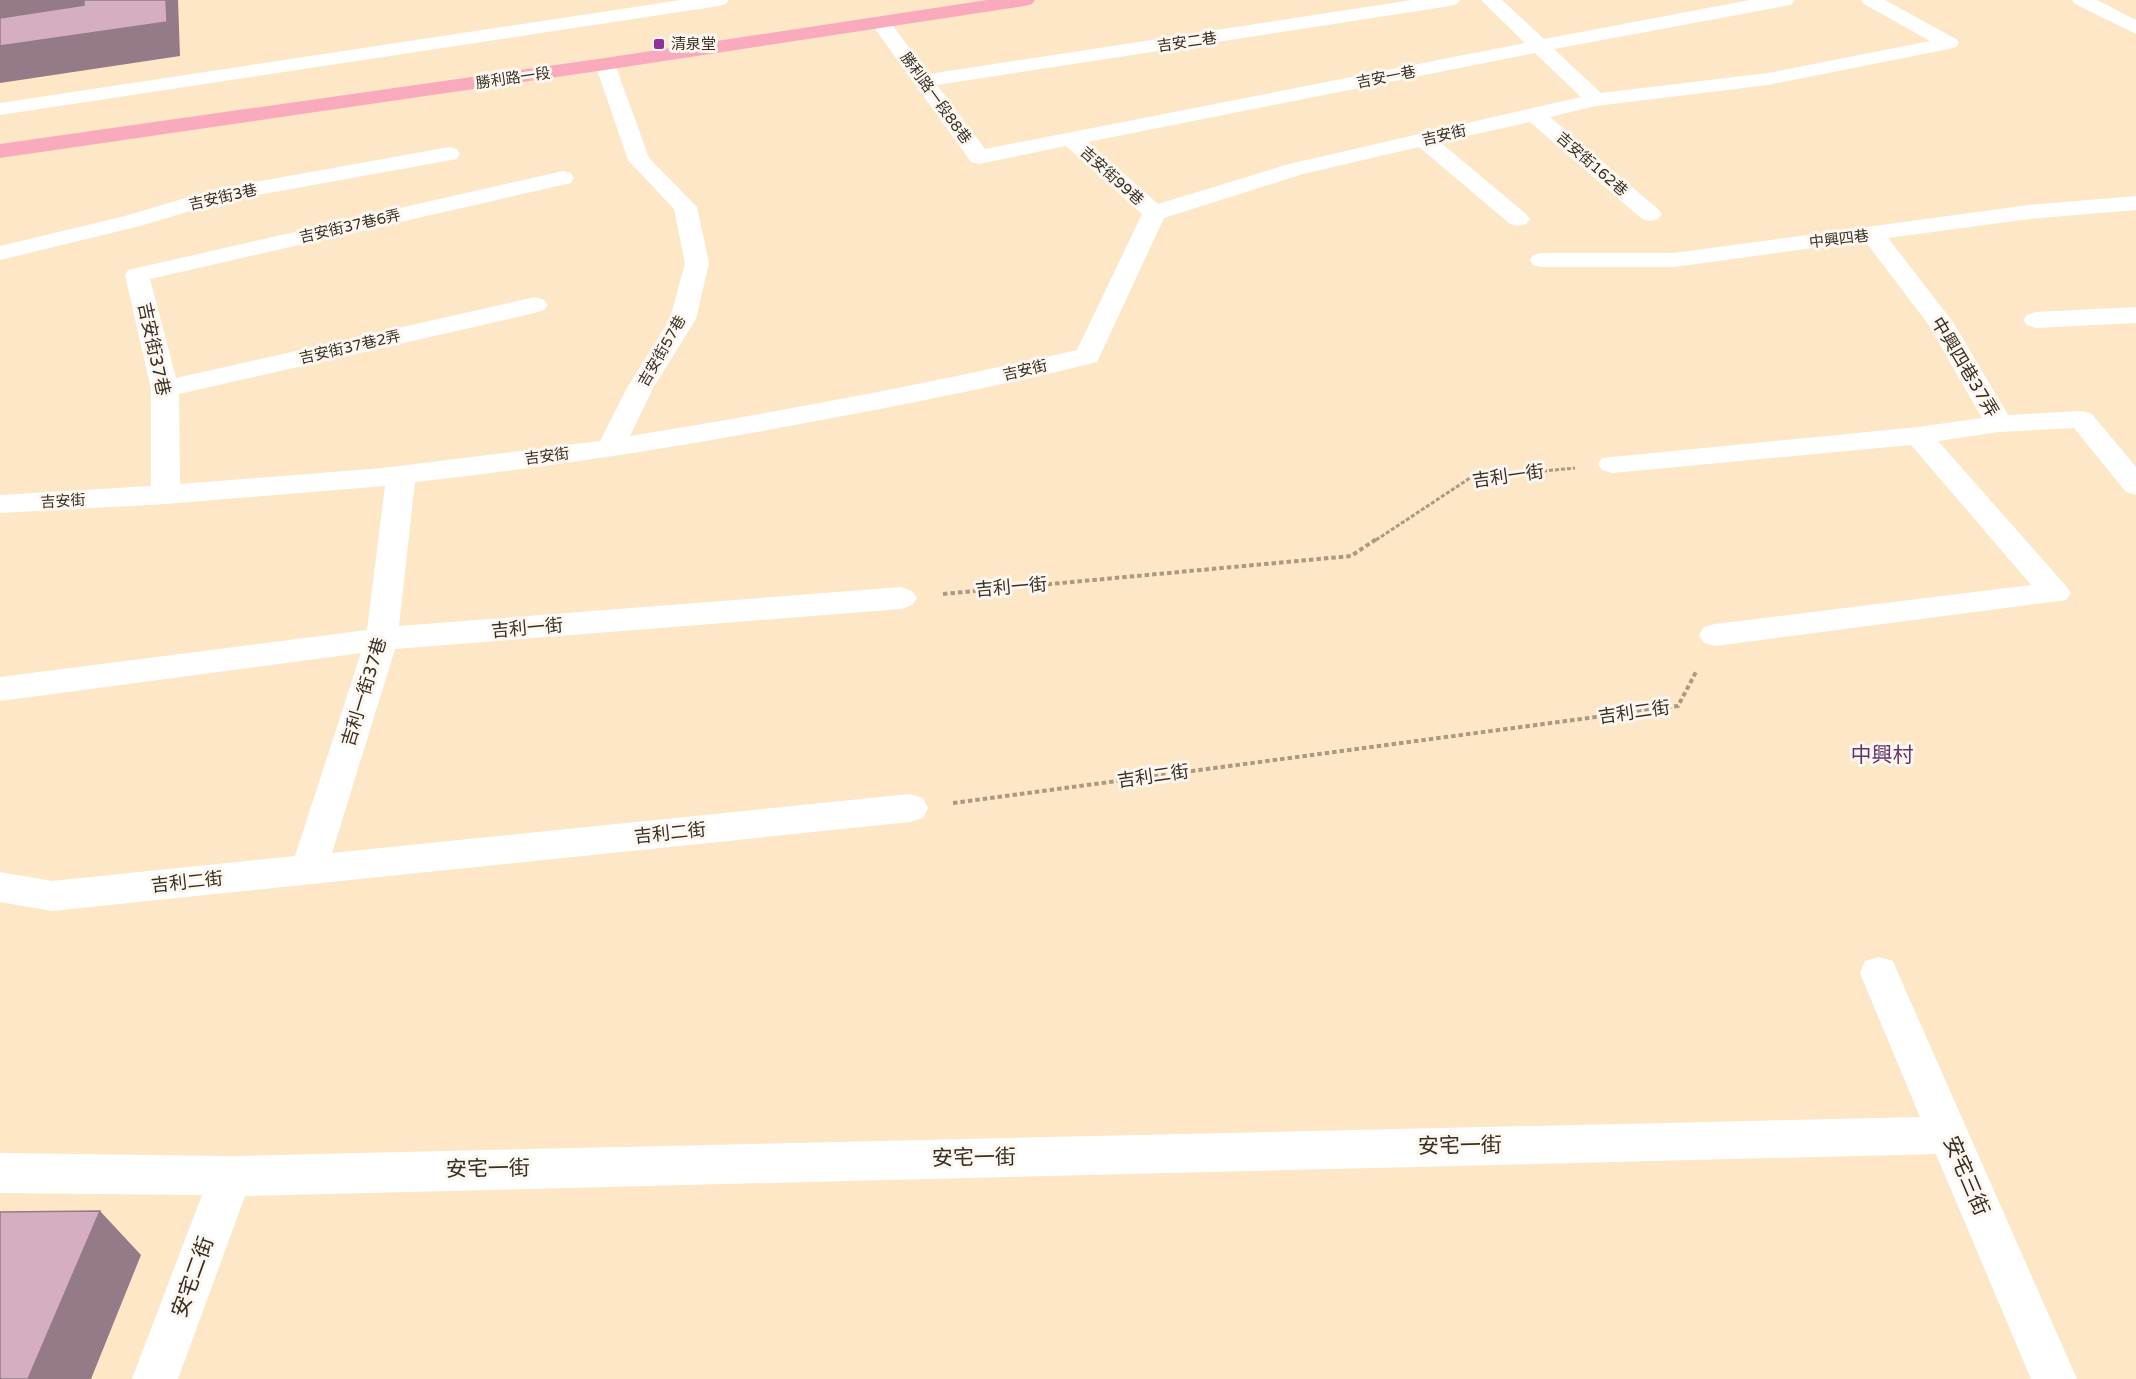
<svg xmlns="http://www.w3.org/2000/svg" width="2136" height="1379" viewBox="0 0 2136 1379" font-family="'Varela Round','Noto Sans TC',sans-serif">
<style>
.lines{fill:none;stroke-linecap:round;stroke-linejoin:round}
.path-far1{stroke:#ab9a82;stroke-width:3;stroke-dasharray:4 2;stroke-linecap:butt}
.path{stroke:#ab9a82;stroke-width:4;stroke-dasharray:4.5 3;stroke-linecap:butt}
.minor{fill:#fff;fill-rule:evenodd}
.major{fill:#f9aabc;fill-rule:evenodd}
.shaded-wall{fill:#957a87}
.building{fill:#d5afc1;stroke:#957a87;stroke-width:1.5}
.poi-dot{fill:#923199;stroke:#fcf7f0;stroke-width:2}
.labels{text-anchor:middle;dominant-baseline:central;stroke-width:6;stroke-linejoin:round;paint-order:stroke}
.far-street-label{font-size:15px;fill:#393023;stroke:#fcf7f0}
.far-poi-label{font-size:15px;fill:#393023;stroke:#fcf7f0;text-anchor:start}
.street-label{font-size:18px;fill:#393023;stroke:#fcf7f0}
.quarter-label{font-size:21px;fill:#653568;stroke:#fcf7f0}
.near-street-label{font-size:21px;fill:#393023;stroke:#fcf7f0}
</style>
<rect width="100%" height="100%" fill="#fee7c6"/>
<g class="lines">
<path class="path-far1" d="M1376,540L1470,478L1575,468"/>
<g class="path">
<path d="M943,594L1351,556L1378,538"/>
<path d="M953,803L1678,706L1697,670"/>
</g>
<g class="minor">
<path d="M681,0H729L726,4L719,6L0,115V103Z"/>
<path d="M1412,0H1460L1457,4L1450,6L937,85L985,149L1525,43L1481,0H1502L1544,39L1750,0H1795L1792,4L1785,6L1554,49L1601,93L1768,73L1930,41L1864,4L1861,0H1885L1956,39L1959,43L1956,47L1949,49L1768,85L1596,106L1550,117L1658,209L1662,214L1658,219L1650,221L1642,219L1530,122L1440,142L1526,214L1530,219L1526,224L1518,226L1510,224L1419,147L1303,174L1164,218L1097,362C1008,384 917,402 827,419C690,445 553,467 415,482L399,626L901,587L912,591L917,598L912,605L901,609L395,649L332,853L910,794L923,798L928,808L923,818L910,822L52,911L0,902V872L52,881L295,856L361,653L0,701V677L367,630L385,486L166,504L0,513V495L151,486V389L125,275L128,270L563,171L571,173L574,178L571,183L150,279L176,378L535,297L544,300L548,305L544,310L535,313L179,394L180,484L383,468L600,441L627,388L670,319L685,263L674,209L628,160L595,64L598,60L605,58L612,60L615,64L649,158L697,207L709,263L696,319L653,388L630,436C780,412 929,383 1077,350L1142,214L1066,146L979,164L971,162L870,22L873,18H887L929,74ZM1535,53L1581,97L1289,164L1158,204L1088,142Z"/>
<path d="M2072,0H2097L2136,20V34L2075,4Z"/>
<path d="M449,147L457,149L460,154L457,159L220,202L140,226L0,260V246L125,216L216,189Z"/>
<path d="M2136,196V210L2029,219L1888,238L1953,322L2008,415L2081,411L2091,413L2136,467V495L2126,492L2074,428L1999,432L1938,441L2066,586L2071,593L2066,600L1715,646L1704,643L1699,635L1704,627L1715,624L2031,585L1911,445L1612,473L1602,470L1598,464L1602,458L1918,427L1982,418L1928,324L1865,241L1674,267H1542L1533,265L1530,260L1533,255L1542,253H1674L2029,205Z"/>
<path d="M2136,307V323L2036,328L2027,325L2023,320L2027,315L2036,312Z"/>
<path d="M1879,957L1893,961L1898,973L2077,1379H2031L1936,1154L245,1196L178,1379H132L202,1195L0,1193V1153L231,1156L1920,1117L1860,973L1865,961Z"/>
</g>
<path class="major" d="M987,0H1035L1032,4L1025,6L605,70L0,158V144L605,58Z"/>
</g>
<g class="shaded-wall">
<path d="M0,0H95L97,6L0,21Z"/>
<path d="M166,0H178L180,56L0,83V46Z"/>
<path d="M100,1211L141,1255L91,1379H28Z"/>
</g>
<g class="building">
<path d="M84,0H166L167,22L0,46V18L84,5Z"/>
<path d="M100,1211L28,1379H0V1212Z"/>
</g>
<rect class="poi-dot" x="653" y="38" width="12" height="12" rx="3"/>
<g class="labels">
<g class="far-street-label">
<text transform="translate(1187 42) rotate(-8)">吉安二巷</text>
<text transform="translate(1386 77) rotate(-11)">吉安一巷</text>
<text transform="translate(513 78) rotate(-8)">勝利路一段</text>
<text transform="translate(936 98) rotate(54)">勝利路一段88巷</text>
<text transform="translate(1444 135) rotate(-13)">吉安街</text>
<text transform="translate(1592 164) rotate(41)">吉安街162巷</text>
<text transform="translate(1112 176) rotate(42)">吉安街99巷</text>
<text transform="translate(223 197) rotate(-13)">吉安街3巷</text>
<text transform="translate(350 226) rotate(-13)">吉安街37巷6弄</text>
<text transform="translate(1839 239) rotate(-7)">中興四巷</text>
<text transform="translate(350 347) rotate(-13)">吉安街37巷2弄</text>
<text transform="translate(662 351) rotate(-60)">吉安街57巷</text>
<text transform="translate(1025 370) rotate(-13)">吉安街</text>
<text transform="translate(547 456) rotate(-7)">吉安街</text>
<text transform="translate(63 501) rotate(-3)">吉安街</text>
</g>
<g class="far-poi-label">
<text x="671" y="44">清泉堂</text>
</g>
<g class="street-label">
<text transform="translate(154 349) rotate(78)">吉安街37巷</text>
<text transform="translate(1965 367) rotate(59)">中興四巷37弄</text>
<text transform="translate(1508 476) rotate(-8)">吉利一街</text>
<text transform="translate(1011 587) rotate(-5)">吉利一街</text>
<text transform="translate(527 628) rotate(-5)">吉利一街</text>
<text transform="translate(364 692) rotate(-73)">吉利一街37巷</text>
<text transform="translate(1634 712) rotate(-8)">吉利二街</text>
<text transform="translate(1153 776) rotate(-8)">吉利二街</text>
<text transform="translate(670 833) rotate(-6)">吉利二街</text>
<text transform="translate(187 882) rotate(-6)">吉利二街</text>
</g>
<g class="quarter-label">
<text x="1882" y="755">中興村</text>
</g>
<g class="near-street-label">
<text transform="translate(1460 1146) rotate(-1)">安宅一街</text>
<text transform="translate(974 1158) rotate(-1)">安宅一街</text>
<text transform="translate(488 1169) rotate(-1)">安宅一街</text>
<text transform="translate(1966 1176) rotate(67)">安宅三街</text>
<text transform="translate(193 1277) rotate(-70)">安宅二街</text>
</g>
</g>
</svg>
